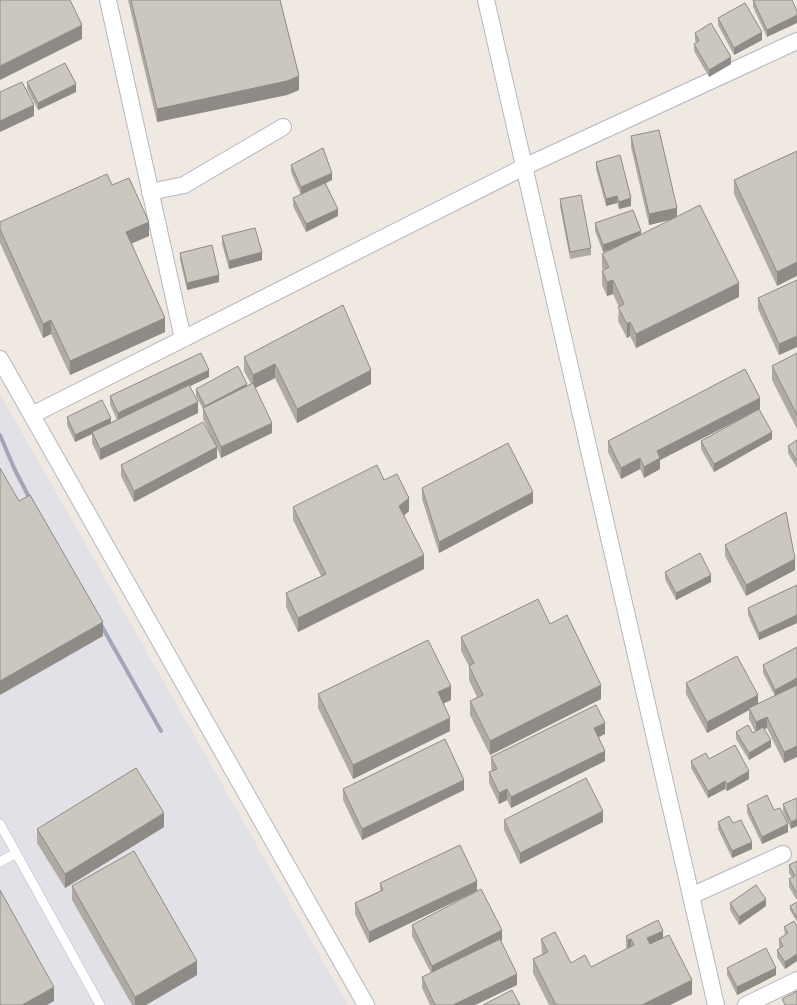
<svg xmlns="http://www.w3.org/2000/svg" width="797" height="1005" viewBox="0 0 797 1005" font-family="Commissioner,sans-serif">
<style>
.industrial{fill:#e3e1e8}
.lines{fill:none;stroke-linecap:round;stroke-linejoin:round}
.lane-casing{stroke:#b4b7c1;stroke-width:10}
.street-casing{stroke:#b4b7c1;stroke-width:18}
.lane{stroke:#fff;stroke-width:9}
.street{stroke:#fff;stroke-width:16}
.rail{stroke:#a3a6b8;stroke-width:4}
.wall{fill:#afaba4}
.shaded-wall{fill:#8e8b86}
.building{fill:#cbc7bf;stroke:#8e8b86}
</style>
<rect width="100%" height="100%" fill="#efe9e1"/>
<path class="industrial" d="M0,394L348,1005H0Z"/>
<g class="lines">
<defs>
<g id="lane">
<path d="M0,824L100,1005"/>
<path d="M0,862L16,853"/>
</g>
<g id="street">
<path d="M108,0L183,339"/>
<path d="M486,0L716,1005"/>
<path d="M150,192L184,185L283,127"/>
<path d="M0,359L366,1005"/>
<path d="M32,415L524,167L797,41"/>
<path d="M691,896L783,854"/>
<path d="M746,1005L797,980"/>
</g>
</defs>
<use href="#lane" class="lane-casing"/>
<use href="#street" class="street-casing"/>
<use href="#lane" class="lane"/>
<use href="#street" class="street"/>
<g class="rail">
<path d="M0,435L14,468L34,507"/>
<path d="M96,616L161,731"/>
</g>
</g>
<g class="wall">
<path d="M128,0H280L299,90L287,95L157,122Z"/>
<path d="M753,0L797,11L767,37L753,7Z"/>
<path d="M718,18L762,40L734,55L718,25Z"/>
<path d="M695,33L731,64L709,77L694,51V44L696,43L695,40Z"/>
<path d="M27,82L76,92L38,110L27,89Z"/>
<path d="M631,136L677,217L739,297L636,348L630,336L627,338L618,321L619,307L613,294L607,296L602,285V271L604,270L602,268V254L613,249L603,252L595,231V223L641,235L670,220L649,225L631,147Z"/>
<path d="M797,151L777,286L734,194V180Z"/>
<path d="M596,162L631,206L619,209L617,203L606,206L596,169Z"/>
<path d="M291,165L332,180L326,183L338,216L306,232L293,206V198L301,195L291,172Z"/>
<path d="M112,185L149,236L132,243L165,332L70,375L51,334L43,338L0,243V222Z"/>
<path d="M560,199L591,248V255L570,259L560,206Z"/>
<path d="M222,236L262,260L229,269L222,244Z"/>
<path d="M180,253L219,282L187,290L180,260Z"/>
<path d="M797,280V347L779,355L758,309V298Z"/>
<path d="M797,353V429L772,380V366Z"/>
<path d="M244,357L371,384L297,423L275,378L255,388L272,433L221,458L217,448V458L134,502L121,476V465L213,440L203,419V409L196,396V389L247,386L251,384L244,371Z"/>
<path d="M209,377L190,386L198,413L100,460L92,443V434L75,442L67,425V417L111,423L117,420L110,404V396Z"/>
<path d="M759,409L772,439L714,472L701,449V441L757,410L660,460V469L644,478L640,469L621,479L608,452V441Z"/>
<path d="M797,440V468L788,453V446Z"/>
<path d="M384,480L409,511L404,515L424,569L298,632L286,607V593L321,576L293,520V507Z"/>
<path d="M422,488L533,503L439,553L422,499Z"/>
<path d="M725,545L795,570L746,596L725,556Z"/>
<path d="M665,572L711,582L676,600L665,579Z"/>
<path d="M797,585V623L759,640L748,615V608Z"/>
<path d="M550,624L601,699L490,755L470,715V701L477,697L469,680V666L461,651V637Z"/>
<path d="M797,647L784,763L767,728L764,729L771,747L749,760L736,739V732L753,733L755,731L749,719V710L707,733L686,694V683L758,704L775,696L763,673V665Z"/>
<path d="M318,694L451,700L444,703L450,731L353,779L318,708Z"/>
<path d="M605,734L599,737L605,761L511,808L507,800L499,804L489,783V772L492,771L491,768V757Z"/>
<path d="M709,759L749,779L727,791L725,789L708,798L691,768V761Z"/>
<path d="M343,789L464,790L362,840L343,800Z"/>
<path d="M797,798L791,829L783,812V804Z"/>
<path d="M747,805L774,810L788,832L762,844L747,813Z"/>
<path d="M504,820L603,822L520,864L504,830Z"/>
<path d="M718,822L733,823L752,849L732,858L718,829Z"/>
<path d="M164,827L65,888L37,843V829Z"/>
<path d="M797,861V899H796L789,887V879L792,878L789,873V865Z"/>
<path d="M477,881L369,943L355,914V903L380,891V883Z"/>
<path d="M72,886L197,975L146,1005H132L72,900Z"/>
<path d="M797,902V922L790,910V906Z"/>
<path d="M730,903L766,906L739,925L730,910Z"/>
<path d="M412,925L502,940L501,941L517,985L475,1005H430L422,988V977L431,973L412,936Z"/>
<path d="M797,926V961L785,969L777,957V950L780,948L779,947V939L785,935L784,927Z"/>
<path d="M626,936L663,938L692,994L670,1005H549L533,973V959L542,954L541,939L571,963L591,967L626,949Z"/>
<path d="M727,968L776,975L737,995L727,975Z"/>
</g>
<g class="shaded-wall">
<path d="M797,15V23L767,37V30Z"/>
<path d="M82,25V39L0,80V66Z"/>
<path d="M762,32V40L734,55V48Z"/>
<path d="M731,57V64L709,77V70Z"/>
<path d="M299,76V90L287,95L157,122V109Z"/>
<path d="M76,84V92L38,110V103Z"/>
<path d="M34,105V116L0,132V121Z"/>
<path d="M332,173V180L301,195V187Z"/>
<path d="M617,196V203L606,206V199Z"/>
<path d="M631,198V206L619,209V202Z"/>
<path d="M677,208V218L649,225V214Z"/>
<path d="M338,209V216L306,232V224Z"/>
<path d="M149,222V236L126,246V232Z"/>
<path d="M641,231V239L603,252V245Z"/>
<path d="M262,252V260L229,269V261Z"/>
<path d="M797,262V276L777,286V272Z"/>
<path d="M219,275V282L187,290V283Z"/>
<path d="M613,280V294L607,296V282Z"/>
<path d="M739,283V297L636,348V334Z"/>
<path d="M165,318V332L70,375V361Z"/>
<path d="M51,320V334L43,338V324Z"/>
<path d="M630,322V336L627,338V324Z"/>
<path d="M797,336V347L779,355V344Z"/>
<path d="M275,364V378L253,389V375Z"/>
<path d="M209,370V377L118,421V413Z"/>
<path d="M371,370V384L297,423V409Z"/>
<path d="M247,384V391L205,406Z"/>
<path d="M760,398V409L660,460V469L644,478V467L657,451Z"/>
<path d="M198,402V413L100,460V449Z"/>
<path d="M111,418V425L92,432V434L75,442V435Z"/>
<path d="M272,423V433L221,458V447Z"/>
<path d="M772,432V439L714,472V464Z"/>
<path d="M217,447V458L134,502V491Z"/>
<path d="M640,458V469L621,479V468Z"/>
<path d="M533,492V503L439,553V542Z"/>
<path d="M409,498V511L399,520V506Z"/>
<path d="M424,555V569L298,632V618Z"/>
<path d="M795,559V570L746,596V585Z"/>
<path d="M711,575V582L676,600V593Z"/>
<path d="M797,615V623L759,640V633Z"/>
<path d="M103,622V636L0,695V681Z"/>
<path d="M797,678V686L775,697V690Z"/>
<path d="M601,685V699L490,755V741Z"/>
<path d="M451,686V700L438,706V692Z"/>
<path d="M758,695V706L749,708V710L707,733V722Z"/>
<path d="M767,717V728L756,733V722Z"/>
<path d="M450,718V731L353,779V765Z"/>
<path d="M605,723V734L594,739V728Z"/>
<path d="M771,740V747L749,760V753Z"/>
<path d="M797,746V757L784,763V752Z"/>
<path d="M605,751V761L511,808V797Z"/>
<path d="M749,771V779L727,791V784Z"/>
<path d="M464,780V790L362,840V829Z"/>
<path d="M725,781V789L708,798V791Z"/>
<path d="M507,789V800L499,804V793Z"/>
<path d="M603,811V822L520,864V853Z"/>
<path d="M164,813V827L65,888V874Z"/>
<path d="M797,819V826L791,829V822Z"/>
<path d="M788,824V832L762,844V837Z"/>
<path d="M752,842V849L732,858V851Z"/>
<path d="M477,881V891L369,943V932Z"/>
<path d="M766,899V906L739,925V917Z"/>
<path d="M502,930V940L432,976V966Z"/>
<path d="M663,931V944L647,952V938Z"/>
<path d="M631,939V953L628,954V940Z"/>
<path d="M797,954V961L785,969V962Z"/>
<path d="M197,961V975L146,1005H135V997Z"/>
<path d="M776,968V975L737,995V987Z"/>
<path d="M517,974V985L475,1005H453Z"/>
<path d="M692,980V994L670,1005H642Z"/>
<path d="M54,987V1001L47,1005H22Z"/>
</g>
<g class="building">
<path d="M0,0H70L82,25L0,66Z"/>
<path d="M131,0H280L299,76L287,81L157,109Z"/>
<path d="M753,0H792L797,11V15L767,30Z"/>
<path d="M745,3L762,32L734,48L718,18Z"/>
<path d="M711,23L731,57L709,70L694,44L699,41L695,33Z"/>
<path d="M65,63L76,84L38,103L27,82Z"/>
<path d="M22,82L34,105L0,121V92Z"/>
<path d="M659,130L677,208L649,214L631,136Z"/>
<path d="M323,148L332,173L301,187L291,165Z"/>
<path d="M797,151V262L777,272L734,180Z"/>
<path d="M620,155L631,198L619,202L617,196L606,199L596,162Z"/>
<path d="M107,174L112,185L129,178L149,222L126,232L165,318L70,361L51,320L43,324L0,229V222Z"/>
<path d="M325,183L338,209L306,224L293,198Z"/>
<path d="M581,195L591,248L570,252L560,199Z"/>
<path d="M700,205L739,283L636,334L630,322L627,324L618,307L624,304L613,280L607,282L602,271L609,267L602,254Z"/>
<path d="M633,210L641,231L603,245L595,223Z"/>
<path d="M255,228L262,252L229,261L222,236Z"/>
<path d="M212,245L219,275L187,283L180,253Z"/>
<path d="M797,280V336L779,344L758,298Z"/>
<path d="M343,305L371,370L297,409L275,364L253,375L244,357Z"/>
<path d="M201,353L209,370L118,413L110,396Z"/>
<path d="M797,353V415L772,366Z"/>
<path d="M238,366L247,384L205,406L196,389Z"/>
<path d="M745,369L760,398L657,451L660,458L644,467L640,458L621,468L608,441Z"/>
<path d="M253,383L272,423L221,447L203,408Z"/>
<path d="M189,385L198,402L100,449L92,432Z"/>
<path d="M102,400L111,418L75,435L67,417Z"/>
<path d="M759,409L772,432L714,464L701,441Z"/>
<path d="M203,422L217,447L134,491L121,465Z"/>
<path d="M797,440V461L788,446Z"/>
<path d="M508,443L533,492L439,542L422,488Z"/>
<path d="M377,465L384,480L397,474L409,498L399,506L424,555L298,618L286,593L326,574L293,507Z"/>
<path d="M0,468L19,501L30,495L103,622L0,681Z"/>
<path d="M786,512L795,559L746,585L725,545Z"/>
<path d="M700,553L711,575L676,593L665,572Z"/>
<path d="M797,585V615L759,633L748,608Z"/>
<path d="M538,599L550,624L567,615L601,685L490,741L470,701L483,695L469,666L474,663L461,637Z"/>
<path d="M428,640L451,686L438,692L450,718L353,765L318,694Z"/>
<path d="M797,647V678L775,690L763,665Z"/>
<path d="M737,656L758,695L707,722L686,683Z"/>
<path d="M797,685V746L784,752L767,717L756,722L749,708Z"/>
<path d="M596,705L605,723L594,728L605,751L511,797L507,789L499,793L489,772L497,769L491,757Z"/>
<path d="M748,725L753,733L763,727L771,740L749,753L736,732Z"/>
<path d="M445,739L464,780L362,829L343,789Z"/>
<path d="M735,745L749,771L727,784L725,781L708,791L691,761L706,753L709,759Z"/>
<path d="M136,768L164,813L65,874L37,829Z"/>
<path d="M586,778L603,811L520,853L504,820Z"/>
<path d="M767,795L774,810L780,808L788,824L762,837L747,805Z"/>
<path d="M797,798V819L791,822L783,804Z"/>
<path d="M729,816L733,823L741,820L752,842L732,851L718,822Z"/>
<path d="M460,845L477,881L369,932L355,903L383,890L380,883Z"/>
<path d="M134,851L197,961L135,997L72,886Z"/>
<path d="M797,861V892H796L789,879L795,876L789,865Z"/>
<path d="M756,885L766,899L739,917L730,903Z"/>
<path d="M481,889L502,930L432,966L412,925Z"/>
<path d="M0,890L54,987L22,1005H0Z"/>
<path d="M797,902V918L790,906Z"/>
<path d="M658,920L663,931L647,938L650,944L669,935L692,980L642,1005H556L533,959L548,952L541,939L555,932L571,963L585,955L591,967L634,945L631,939L628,940L626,936Z"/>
<path d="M794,921L797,926V954L785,962L777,950L783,946L779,939L788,933L784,927Z"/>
<path d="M500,939L517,974L453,1005H435L422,977Z"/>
<path d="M766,948L776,968L737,987L727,968Z"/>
<path d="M512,990L520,1005H483Z"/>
<path d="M797,991V1005H785L782,999Z"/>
</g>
</svg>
